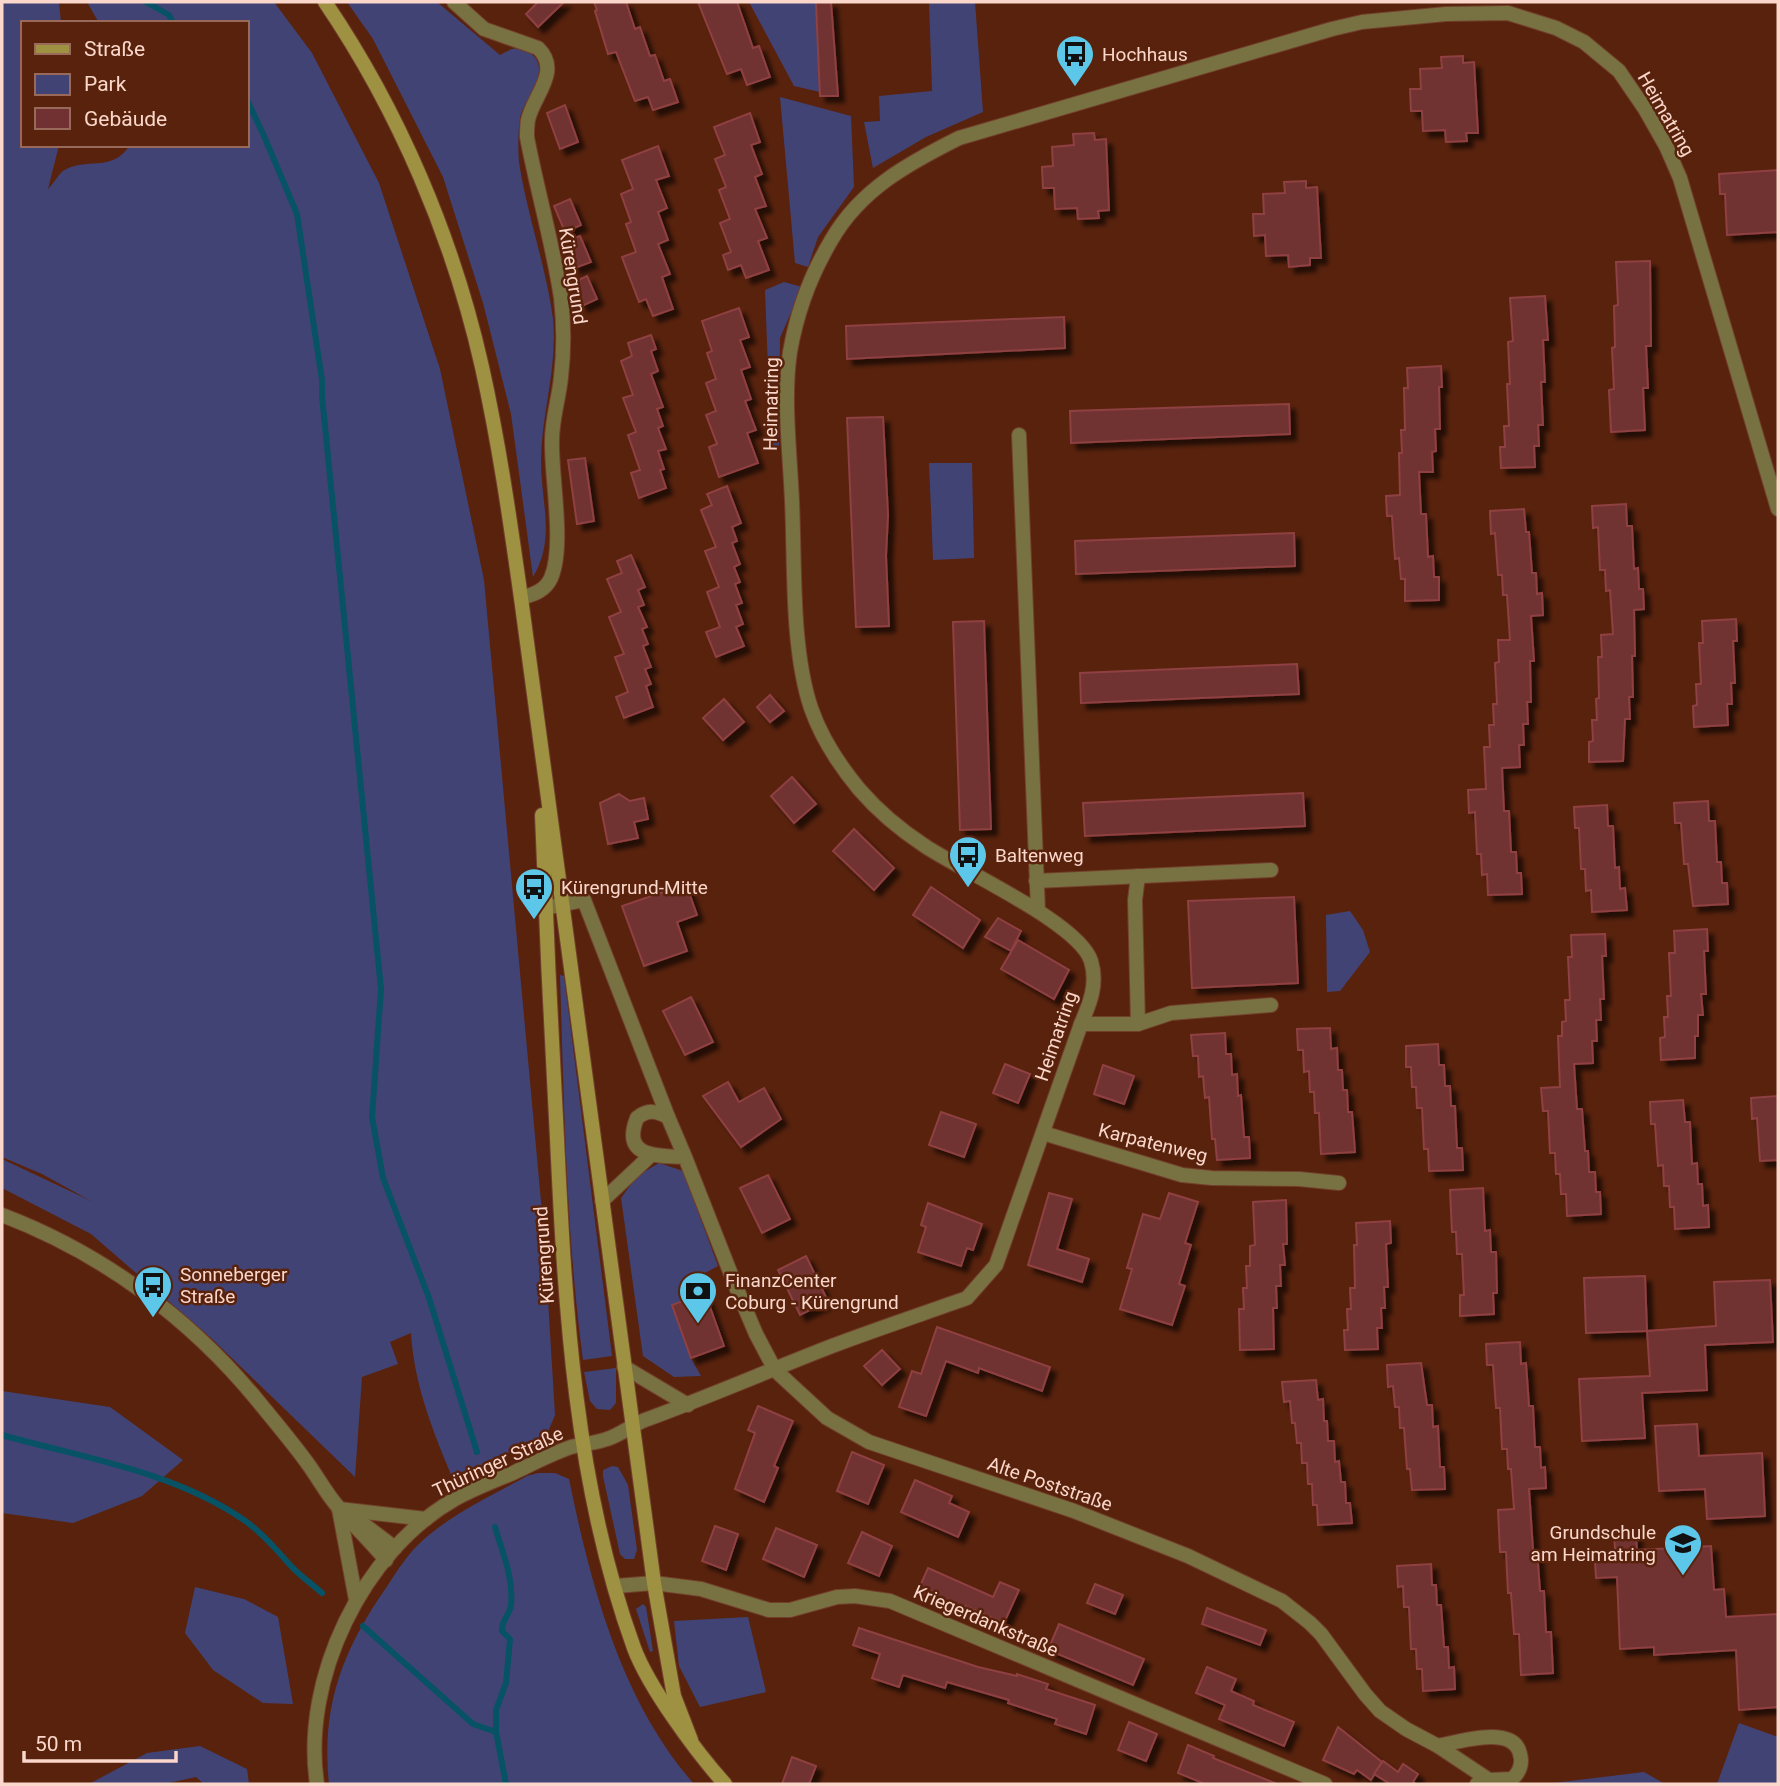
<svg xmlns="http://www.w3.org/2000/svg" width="1780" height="1786" viewBox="0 0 1780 1786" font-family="Roboto,sans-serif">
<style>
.green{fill:#424375}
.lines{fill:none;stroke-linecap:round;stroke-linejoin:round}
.stream{stroke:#085265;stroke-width:6}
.building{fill:#713133;stroke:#8f4041;stroke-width:2;filter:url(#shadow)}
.street-casing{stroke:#723f2b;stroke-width:16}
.secondary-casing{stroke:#723f2b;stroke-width:16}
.street{stroke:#787141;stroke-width:14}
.secondary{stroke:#9e9142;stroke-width:14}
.labels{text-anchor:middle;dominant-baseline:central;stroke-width:5;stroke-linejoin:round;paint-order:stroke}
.poi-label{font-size:19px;fill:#fad7ca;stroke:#58220d;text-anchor:start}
.street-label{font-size:19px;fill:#fad7ca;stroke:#58220d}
</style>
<defs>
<filter id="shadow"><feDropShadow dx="6" dy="6" stdDeviation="2" flood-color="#0009"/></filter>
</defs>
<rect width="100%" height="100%" fill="#58220d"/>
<g class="green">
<path d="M2,2H59L61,23H23V145H59L48,189C53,184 58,175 63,171C87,156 111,174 130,145H247V23H99L87,2H274L312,53L379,183L440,369L484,580L544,1234L555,1415L547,1434L453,1479C433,1432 414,1384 411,1333L390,1342L398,1364L362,1377L355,1477L210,1337L91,1234L2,1188V1159L91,1201L42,1174L2,1157Z"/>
<path d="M347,2H437L500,55C509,50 519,44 529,52C553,68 527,97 521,114C518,124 518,152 519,162C527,215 546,266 553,319C558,367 541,414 541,462C541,503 556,538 533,577L511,414L483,303L443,177L373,39Z"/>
<path d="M749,2H816L820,92L794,86Z"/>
<path d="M929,2H975L983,112L926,137L873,168L864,122L880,121L879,96L932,91Z"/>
<path d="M780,97L851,116L854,187L818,237L808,267L795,263Z"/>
<path d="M784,282L802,287L780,338L779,448L771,449L765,290Z"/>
<path d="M929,463H972L974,558L933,560Z"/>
<path d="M1350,911L1363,930L1370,952L1340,991L1327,992L1326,915Z"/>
<path d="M560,975L564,976L612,1356L583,1360C566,1233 564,1103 560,975Z"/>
<path d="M659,1163L683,1171L718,1266L703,1274L705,1293L672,1305L691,1358L701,1376L674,1377L643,1356L621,1198L637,1176Z"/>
<path d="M616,1368V1403L610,1410L597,1409L590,1401L584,1372Z"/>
<path d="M2,1391L110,1407L183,1460L142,1496L73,1523L2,1513Z"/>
<path d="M612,1466L618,1467L628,1485L637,1550L634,1559H625L620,1554L603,1476V1470Z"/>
<path d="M538,1473H555L569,1479C591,1586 621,1701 694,1784H329C321,1707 342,1651 386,1588C397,1571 407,1555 422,1541C453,1513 491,1496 527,1476Z"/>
<path d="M195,1587L244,1599L278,1617L293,1704L263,1703L213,1670L185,1633Z"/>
<path d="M643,1604L646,1607L653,1651L650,1652L636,1609Z"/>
<path d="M748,1617L766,1692L700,1707L679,1666L674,1621Z"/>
<path d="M1739,1723L1778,1737V1784H1717Z"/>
<path d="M200,1746L247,1769L249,1784H204L196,1777L164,1784H89L147,1753Z"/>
<path d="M1644,1772L1665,1784H1545Z"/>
</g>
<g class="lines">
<g class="stream">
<path d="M146,2L169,15L173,23"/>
<path d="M247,100L264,136L297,214L322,380V396L381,989L372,1117L383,1178L429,1298L477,1452"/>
<path d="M2,1435C83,1458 173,1471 244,1520C261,1532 276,1549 290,1565C299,1575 312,1584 322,1593"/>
<path d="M495,1527C502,1552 514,1578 511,1605C510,1615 501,1620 502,1631L510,1639L506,1683L496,1710V1732L506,1784"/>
<path d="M363,1626L473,1724L496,1732"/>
</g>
</g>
<g class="building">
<path d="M538,2H564L538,27L526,14Z"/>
<path d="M594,2H626L635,29L640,27L650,56L655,55L664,81L670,79L678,102L653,110L648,97L635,101L616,52L608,54L595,11L597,10Z"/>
<path d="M698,2H737L753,48L759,46L770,77L747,85L741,69L727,74Z"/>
<path d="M816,2H831L838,96H820Z"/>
<path d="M1463,56V63L1474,62L1478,133H1466L1467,141L1446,142L1445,130L1423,131L1422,111H1411L1410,89H1421L1420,69L1442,68L1441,57Z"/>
<path d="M565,105L578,142L560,149L547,113Z"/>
<path d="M750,113L760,142L751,145L762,174L755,177L766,206L755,209L767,238L758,241L769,270L746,278L741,265L728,270L723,255L731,252L720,223L730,219L719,190L726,187L715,159L725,155L714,127Z"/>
<path d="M1094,133L1095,140L1106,139L1109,210L1098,211L1099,218L1078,219L1077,208L1055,209L1054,188H1043L1042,167L1053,166L1052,147L1074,145L1073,134Z"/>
<path d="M658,146L669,176L656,180L667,208L658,212L668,240L658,244L670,274L662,277L673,309L653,316L646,299L639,302L622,257L636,252L626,224L631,222L621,194L633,189L622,160Z"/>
<path d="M1778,170V232L1727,235L1725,194H1720L1719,174Z"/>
<path d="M1306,181V188L1317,187L1321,258H1310V265L1289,267L1288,255L1266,256L1265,235L1254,236L1253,214H1264L1263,194L1285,193L1284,182Z"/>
<path d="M570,199L581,225L565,232L554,206Z"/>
<path d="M580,236L591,262L575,268L564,242Z"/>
<path d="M1650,261L1651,346H1646L1648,388H1643L1645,430L1611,432L1609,390L1614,389L1612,348L1615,347L1614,306L1618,305L1616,262Z"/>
<path d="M587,276L597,299L582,306L572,283Z"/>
<path d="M1545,296L1548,340H1543L1545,382H1541L1543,425H1538L1539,446H1534L1535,467L1501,468L1500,447H1505L1504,426H1509L1507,384H1510L1508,342L1513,341L1510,298Z"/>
<path d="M739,308L749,337L740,340L750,367L741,370L751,399L745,401L756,430L747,433L758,463L719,477L709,447L717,444L706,415L716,411L706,383L716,379L707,353L712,351L702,321Z"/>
<path d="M1064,317L1065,348L847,359L846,326Z"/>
<path d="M651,335L656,349L651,351L658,371L651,374L663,407L657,409L663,426L658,428L666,449L658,451L664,469L660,470L666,488L639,498L631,473L640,470L628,435L636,432L623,398L633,395L621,361L632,356L628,343Z"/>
<path d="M1441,366L1442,387H1439L1440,429H1435L1436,451L1432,452L1433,472H1419L1421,514H1426L1428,557L1433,556L1434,577H1439V600L1405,601V579H1401L1399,558L1395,559L1392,516H1387L1386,496L1400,495L1399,453H1402L1401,430H1405L1404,388H1408L1407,368Z"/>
<path d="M1289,404L1290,434L1071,443L1070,411Z"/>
<path d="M883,417L888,515L886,556L889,626L856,627L847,418Z"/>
<path d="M585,458L594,521L577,524L568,460Z"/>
<path d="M727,486L741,523L732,527L737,541L732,543L740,564L734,567L740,582L735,584L742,603L736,605L743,624L736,627L744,646L716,657L706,632L720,627L707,592L719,587L705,551L716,547L701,510L712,505L707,494Z"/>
<path d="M1626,504L1627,526H1632L1634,569L1638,568L1639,589H1643L1644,609L1634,610L1635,656H1632L1633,697H1629L1630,719H1625L1623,761L1589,762V742L1593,741L1592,720H1597L1596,699L1599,698L1598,657H1602L1601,635L1613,634L1610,590L1606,591L1605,570H1600L1598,527L1593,528L1592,506Z"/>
<path d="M1524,509L1526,532H1529L1532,573H1536L1537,594L1542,593L1543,615L1531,616L1534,661H1530L1531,702H1527L1528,724H1523L1524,745H1519L1520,767L1502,768L1504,811H1509L1511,852H1516L1517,873H1521L1522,894L1488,895L1487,874L1482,875L1481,854H1477L1475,812L1469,813L1468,790L1486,789L1484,747H1490L1489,725H1494L1493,704H1497L1495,663L1499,662L1498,640H1510L1507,595H1503L1502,575H1498L1495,533L1491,534L1490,511Z"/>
<path d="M1294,533L1295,566L1076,574L1075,541Z"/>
<path d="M631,555L645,587L638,590L644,605L638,607L647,627L642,629L648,644L643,646L651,667L645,669L651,684L646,686L653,707L624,718L616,697L628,692L615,657L624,654L609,617L621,612L607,579L622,573L617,561Z"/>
<path d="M1736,619L1737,641H1733L1735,683H1731L1732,704H1727L1728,725L1694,727L1693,706L1697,705L1696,684H1701L1699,643H1703L1702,621Z"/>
<path d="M984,621L991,829L960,830L953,622Z"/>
<path d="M1297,664L1299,694L1081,703L1080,673Z"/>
<path d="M770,695L784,711L770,722L757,707Z"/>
<path d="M724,699L744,722L723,740L703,718Z"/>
<path d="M792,777L816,804L794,823L771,796Z"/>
<path d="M1303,793L1305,826L1085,836L1083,803Z"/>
<path d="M619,794L630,801L644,798L648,819L634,822L638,838L608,844L600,803Z"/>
<path d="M1708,801L1709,821H1715L1717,862H1721L1722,883H1727L1728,904L1693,906L1688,864H1684L1681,823H1675L1674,803Z"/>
<path d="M1607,805L1608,826H1613L1615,868L1619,867L1620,889L1625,888L1627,910L1592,912L1591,890L1586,891L1585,869H1581L1579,828H1575L1574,807Z"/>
<path d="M854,829L894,868L874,890L833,851Z"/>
<path d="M686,884L697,915L677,922L687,951L644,966L622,906Z"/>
<path d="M931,887L980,920L963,948L913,915Z"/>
<path d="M1294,897L1298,983L1192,988L1188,901Z"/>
<path d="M998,918L1021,931L1011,951L985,937Z"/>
<path d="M1707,929L1708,951H1704L1706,994H1701L1703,1015H1698V1036H1695V1058L1661,1060L1660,1038L1665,1037L1664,1017H1668L1667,996H1671L1669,953H1675L1674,931Z"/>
<path d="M1605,934L1606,956H1602L1604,999H1600L1601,1020H1596L1597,1041H1592L1593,1063L1574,1064L1577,1109H1582L1585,1151H1588L1589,1172H1595L1596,1192H1600L1601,1214L1567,1216L1566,1194H1561L1560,1174H1556L1555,1153H1550L1548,1111H1543L1541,1088L1560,1087L1558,1036H1562V1022L1566,1021L1565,1000H1570L1568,957H1572L1571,935Z"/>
<path d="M1018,940L1069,970L1054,999L1001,969Z"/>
<path d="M691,997L713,1042L685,1055L663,1011Z"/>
<path d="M1330,1028L1331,1049L1337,1048L1338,1070H1342L1343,1090H1347L1348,1112H1352L1355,1152L1321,1154L1319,1113H1315L1314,1092H1310L1309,1071L1304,1072L1303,1050H1298L1297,1029Z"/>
<path d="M1225,1033L1226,1054H1231L1232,1075L1237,1074L1238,1096L1241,1095L1244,1137H1249L1250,1158L1217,1160L1215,1139H1212L1209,1097L1205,1098L1203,1076L1199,1077L1198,1056H1193L1191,1035Z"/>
<path d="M1438,1044L1439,1065H1444L1445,1086H1450L1451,1106H1455L1457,1148H1462L1463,1170L1429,1171L1428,1149H1424L1422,1108H1417L1416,1087H1412L1411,1067H1406V1046Z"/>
<path d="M1005,1064L1030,1074L1018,1103L993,1093Z"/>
<path d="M1103,1065L1134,1076L1124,1104L1094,1094Z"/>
<path d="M728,1082L739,1102L764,1088L781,1119L741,1147L703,1096Z"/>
<path d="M1778,1096V1160L1760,1161L1757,1118L1752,1119L1751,1098Z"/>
<path d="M1683,1100L1685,1122H1690L1692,1164L1697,1163L1698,1184H1702L1703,1206L1708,1205L1709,1227L1675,1229L1674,1207H1670L1669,1186H1664L1663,1165L1658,1166L1655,1124H1651L1650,1102Z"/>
<path d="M941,1112L976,1124L964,1157L929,1145Z"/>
<path d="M768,1175L790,1219L762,1233L740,1188Z"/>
<path d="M1483,1188L1485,1231L1490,1230L1491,1252H1496L1497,1293H1493L1494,1314L1460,1316V1295H1464L1462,1254H1457L1456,1232H1452L1450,1190Z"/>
<path d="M1049,1193L1072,1199L1057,1249L1089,1259L1082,1282L1028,1265Z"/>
<path d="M1169,1193L1198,1202L1185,1243L1191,1245L1179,1284L1185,1286L1172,1325L1120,1309L1132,1269L1127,1268L1143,1214L1160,1219Z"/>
<path d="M1286,1200L1287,1244H1283L1285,1265H1280L1281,1286H1276L1277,1308H1273L1274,1349L1240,1350L1239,1309H1244L1243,1288H1247L1246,1266H1250V1246L1255,1245L1253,1202Z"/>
<path d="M928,1203L982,1224L973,1250L967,1248L961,1266L918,1252L926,1227L921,1225Z"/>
<path d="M1390,1221L1391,1243L1386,1244L1388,1287H1384L1385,1308H1381L1382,1328H1377L1378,1349L1345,1350L1344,1330H1348L1347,1309H1351L1350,1288H1355L1354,1245H1357L1356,1223Z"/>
<path d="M806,1256L828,1301L800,1315L778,1270Z"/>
<path d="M1645,1276L1647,1331L1586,1333L1584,1278Z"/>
<path d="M1770,1280L1773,1342L1705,1345L1707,1390L1642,1393L1645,1438L1582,1441L1579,1379L1650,1376L1647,1331L1716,1326L1714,1282Z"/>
<path d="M705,1293L724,1346L691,1358L672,1305Z"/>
<path d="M937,1327L1050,1367L1042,1391L979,1368L978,1373L946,1361L926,1416L899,1407L912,1371L921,1374Z"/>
<path d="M1520,1342L1521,1364L1526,1363L1529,1406H1533L1535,1447H1540L1541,1468L1545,1467L1546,1488L1529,1489L1533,1550H1537L1540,1591H1544L1546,1632H1551L1553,1673L1521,1675L1519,1634H1514L1511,1593H1508L1506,1552H1500L1498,1510L1514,1509L1511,1469H1508L1507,1449H1502L1500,1408H1496L1493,1365H1487L1486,1344Z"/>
<path d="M882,1350L900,1369L882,1385L864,1366Z"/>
<path d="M1421,1363L1427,1405H1432L1433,1427L1438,1426L1440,1467H1444L1445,1489L1412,1490L1410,1469H1407L1404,1428H1400L1399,1407H1395L1393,1386L1388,1387L1387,1365Z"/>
<path d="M1316,1380L1318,1400L1323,1399L1324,1421H1327L1328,1441H1334L1335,1462L1339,1461L1341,1482H1345L1346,1503H1350L1352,1523L1318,1525L1317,1505H1313L1312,1484H1308L1307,1463H1302L1301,1443H1297L1295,1423H1292L1290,1401L1284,1402L1282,1382Z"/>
<path d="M758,1406L793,1421L774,1466L778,1468L764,1502L735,1489L755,1433L748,1430Z"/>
<path d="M1697,1424L1699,1456L1762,1453L1765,1516L1707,1519L1705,1489L1659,1491L1655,1426Z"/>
<path d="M852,1452L884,1465L868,1504L837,1491Z"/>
<path d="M915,1480L952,1496L949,1503L969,1512L958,1537L901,1512Z"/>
<path d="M715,1526L738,1534L726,1570L702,1561Z"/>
<path d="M776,1528L817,1545L804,1577L763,1559Z"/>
<path d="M862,1532L892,1546L879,1576L848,1563Z"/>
<path d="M1636,1535L1637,1550L1711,1546L1714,1590L1724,1589L1726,1617L1778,1614V1707L1739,1710L1736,1650L1654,1655V1647L1620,1649L1617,1577L1596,1578L1595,1562L1616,1561L1614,1536Z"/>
<path d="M1431,1564L1432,1585H1436L1437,1605H1441L1444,1647H1448L1449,1668L1454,1667L1455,1689L1423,1691L1422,1669H1417L1416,1649H1411L1409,1607H1404L1403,1586L1398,1587L1397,1566Z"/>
<path d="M928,1568L993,1597L1000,1582L1019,1590L1004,1623L965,1606L962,1612L917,1593Z"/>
<path d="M1095,1584L1123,1595L1115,1614L1087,1603Z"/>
<path d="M1207,1608L1266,1630L1260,1645L1202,1624Z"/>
<path d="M1059,1624L1144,1659L1133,1685L1048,1650Z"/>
<path d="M859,1628L978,1667L1017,1676V1674L1048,1684L1046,1689L1095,1705L1086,1734L1055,1724L1057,1719L1008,1703L1009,1700L947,1682L945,1688L903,1675L899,1687L872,1678L880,1654L853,1645Z"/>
<path d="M1207,1667L1236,1679L1231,1691L1254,1701L1253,1705L1294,1722L1284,1746L1219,1719L1225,1705L1196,1693Z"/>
<path d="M1129,1722L1157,1734L1146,1761L1118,1750Z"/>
<path d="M1338,1727L1382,1762L1371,1780L1357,1770L1354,1774L1323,1760Z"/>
<path d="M1188,1745L1214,1756L1213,1758L1277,1784H1205L1178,1773Z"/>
<path d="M792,1757L816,1766L809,1784H782Z"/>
<path d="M1383,1761L1398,1772L1403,1764L1418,1774L1413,1782L1416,1784H1390L1374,1774Z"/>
</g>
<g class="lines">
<defs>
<g id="street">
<path d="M454,2L484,29L538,48C562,71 533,96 528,120C527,125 527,131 527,137C537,190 553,244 561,298C564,324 564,351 561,377C559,398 552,419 552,440C551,478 565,545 551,578C545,591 534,594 521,598"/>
<path d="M1019,435L1038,911"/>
<path d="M1036,881L1271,870"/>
<path d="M546,908L584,900L668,1117"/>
<path d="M1081,1024H1138L1171,1013L1271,1005"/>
<path d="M1138,1024L1135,900L1138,876"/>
<path d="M1043,1133L1182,1175L1212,1178L1299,1179L1339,1183"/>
<path d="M685,1157L668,1117C656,1111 648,1109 637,1118C621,1158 658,1156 685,1157L736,1287L756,1334L775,1370L827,1418L869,1442L1074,1511L1188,1556L1282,1601L1310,1623L1321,1634L1365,1694L1380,1711L1406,1729L1438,1746L1489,1780"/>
<path d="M602,1201L650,1156"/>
<path d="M2,1215C102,1253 190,1318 258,1401C275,1422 293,1443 308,1464C319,1479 327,1495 339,1508C354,1526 371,1542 386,1560"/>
<path d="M624,1367L688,1405"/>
<path d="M339,1509L356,1600"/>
<path d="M339,1509L426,1519"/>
<path d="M358,1520L395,1548"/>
<path d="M616,1586L654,1583L701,1589L769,1610H790L837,1597L855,1596L890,1601L1325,1784"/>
<path d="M1438,1746C1458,1742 1514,1724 1520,1754C1523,1764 1519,1773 1512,1779L1489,1780L1477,1784"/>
<path d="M317,1784C301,1679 363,1551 455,1499C473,1489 494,1481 513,1473C532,1464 551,1454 571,1447C583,1444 596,1443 607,1439C620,1435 632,1425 645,1420C708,1397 770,1370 832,1346C877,1329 922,1314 967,1298L996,1265L1081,1024C1090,1003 1098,984 1091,961C1079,923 962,871 925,846C902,831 877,810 859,789C840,766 821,737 811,708C791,648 795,565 792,501C790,455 783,397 790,352C797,311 811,274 832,239C861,189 909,163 959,138L1332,29L1362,22L1446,14L1508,13L1556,28L1584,42L1619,71L1645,109L1666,146L1680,178L1778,509"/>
</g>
<g id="secondary">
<path d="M325,2C399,111 453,238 482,367C499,443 510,520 521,598L654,1583L674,1696L691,1740"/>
<path d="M542,815C546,923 551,1030 557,1138C565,1309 575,1486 634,1648C649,1688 697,1753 725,1784"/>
</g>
</defs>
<use href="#street" class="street-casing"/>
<use href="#secondary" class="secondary-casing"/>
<use href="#street" class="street"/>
<use href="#secondary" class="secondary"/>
</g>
<defs>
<symbol id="bus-pin" viewBox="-11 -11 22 30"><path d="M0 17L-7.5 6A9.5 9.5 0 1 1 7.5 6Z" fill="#5cc7e8" stroke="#58220d"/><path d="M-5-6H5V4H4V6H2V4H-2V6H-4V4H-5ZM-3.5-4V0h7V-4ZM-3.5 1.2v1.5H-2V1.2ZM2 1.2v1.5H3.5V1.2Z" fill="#111"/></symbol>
<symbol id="bank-pin" viewBox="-11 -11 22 30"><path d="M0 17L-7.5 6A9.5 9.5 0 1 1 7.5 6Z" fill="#5cc7e8" stroke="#58220d"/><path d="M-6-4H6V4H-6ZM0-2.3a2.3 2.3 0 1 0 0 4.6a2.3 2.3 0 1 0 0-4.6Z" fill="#111"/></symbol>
<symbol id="school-pin" viewBox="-11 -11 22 30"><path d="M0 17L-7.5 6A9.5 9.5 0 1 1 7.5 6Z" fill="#5cc7e8" stroke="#58220d"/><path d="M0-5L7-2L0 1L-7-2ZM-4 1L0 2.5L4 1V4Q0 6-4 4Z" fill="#111"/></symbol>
</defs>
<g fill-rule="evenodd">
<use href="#bus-pin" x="1053" y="32" width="44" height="60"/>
<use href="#bus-pin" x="946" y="833" width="44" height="60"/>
<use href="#bus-pin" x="512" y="865" width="44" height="60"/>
<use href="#bus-pin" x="131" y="1263" width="44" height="60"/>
<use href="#bank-pin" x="676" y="1269" width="44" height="60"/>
<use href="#school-pin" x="1661" y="1521" width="44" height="60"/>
</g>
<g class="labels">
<g class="poi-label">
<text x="1102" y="54">Hochhaus</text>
<text x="995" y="855">Baltenweg</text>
<text x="561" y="887">Kürengrund-Mitte</text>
<text x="180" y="1274">Sonneberger<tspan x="180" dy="22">Straße</tspan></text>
<text x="725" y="1280">FinanzCenter<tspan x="725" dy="22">Coburg - Kürengrund</tspan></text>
<text x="1656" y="1532" text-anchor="end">Grundschule<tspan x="1656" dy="22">am Heimatring</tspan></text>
</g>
<g class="street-label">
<text transform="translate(1666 114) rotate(60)">Heimatring</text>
<text transform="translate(573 276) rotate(81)">Kürengrund</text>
<text transform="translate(771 404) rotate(-89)">Heimatring</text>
<text transform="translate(1056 1036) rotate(-71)">Heimatring</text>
<text transform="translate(1153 1143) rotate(14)">Karpatenweg</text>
<text transform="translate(544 1255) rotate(-94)">Kürengrund</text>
<text transform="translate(498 1462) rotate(-25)">Thüringer Straße</text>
<text transform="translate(1050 1484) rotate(19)">Alte Poststraße</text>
<text transform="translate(986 1621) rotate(23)">Kriegerdankstraße</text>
</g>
</g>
<rect width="1780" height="1786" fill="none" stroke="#fad7ca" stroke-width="7"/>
<rect x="21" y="21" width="228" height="126" fill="#58220d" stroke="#996a59" stroke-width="2"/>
<rect x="35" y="44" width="35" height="10" fill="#9e9142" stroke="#996a59" stroke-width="2"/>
<text x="84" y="56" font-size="21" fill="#fad7ca">Straße</text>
<rect x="35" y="74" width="35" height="21" fill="#424375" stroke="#996a59" stroke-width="2"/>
<text x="84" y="91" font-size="21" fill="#fad7ca">Park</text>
<rect x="35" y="108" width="35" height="21" fill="#713133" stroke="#996a59" stroke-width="2"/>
<text x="84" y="126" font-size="21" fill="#fad7ca">Gebäude</text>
<path d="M24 1751v10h152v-10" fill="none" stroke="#fad7ca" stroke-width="3.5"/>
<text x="35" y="1751" font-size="21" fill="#fad7ca" stroke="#58220d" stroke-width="5" paint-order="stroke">50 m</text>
</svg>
